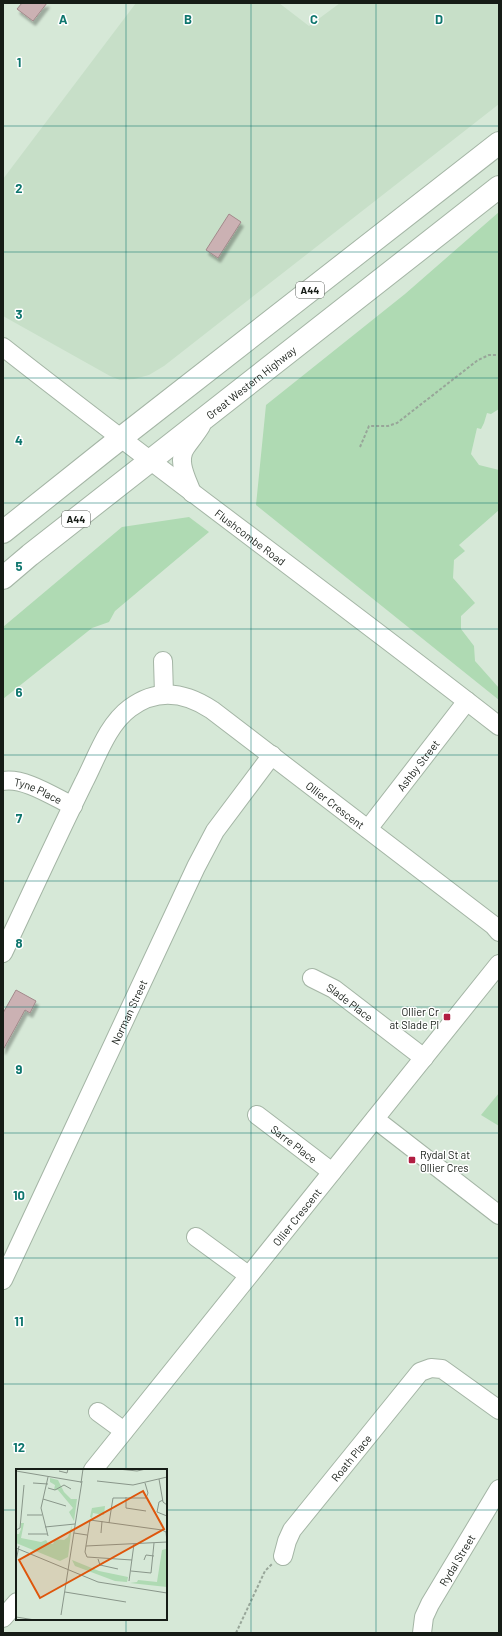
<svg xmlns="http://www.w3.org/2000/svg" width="502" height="1636" viewBox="0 0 502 1636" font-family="Barlow,sans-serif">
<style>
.built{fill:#c7dfc8}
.green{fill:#afdab3}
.building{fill:#cbb1b3;stroke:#a2898b;filter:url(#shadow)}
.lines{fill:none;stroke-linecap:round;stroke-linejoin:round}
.minor-casing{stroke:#a4b5a5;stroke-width:20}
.highway-casing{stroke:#a4b5a5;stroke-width:24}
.path{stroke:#98a699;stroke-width:2;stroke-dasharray:3 2;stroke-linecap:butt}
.minor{stroke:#fff;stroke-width:18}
.highway{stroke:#fff;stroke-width:22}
.grid{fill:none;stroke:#0f766e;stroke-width:1;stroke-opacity:0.55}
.poi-dot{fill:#b11e42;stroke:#fff;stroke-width:1.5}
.labels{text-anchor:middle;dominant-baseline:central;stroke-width:3;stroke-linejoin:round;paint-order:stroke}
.shield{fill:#fff;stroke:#5c605c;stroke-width:1}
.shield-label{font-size:10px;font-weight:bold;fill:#161c16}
.street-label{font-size:11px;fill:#161c16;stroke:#fff}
.poi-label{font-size:11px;fill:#161c16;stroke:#fff;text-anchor:end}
.inset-road{fill:none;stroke:#89968a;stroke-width:1}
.view{fill:#de560c;fill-opacity:0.15;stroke:#de560c;stroke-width:2}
.inset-edge{fill:none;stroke:#161c16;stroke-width:2}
.grid-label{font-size:13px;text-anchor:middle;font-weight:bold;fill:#0f766e;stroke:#fff;stroke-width:3;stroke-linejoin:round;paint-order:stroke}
</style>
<defs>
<filter id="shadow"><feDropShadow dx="2.5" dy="4.5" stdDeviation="1" flood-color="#0004"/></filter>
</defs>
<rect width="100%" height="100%" fill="#d6e8d7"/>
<path class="built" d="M136,3H279L309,26L340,3H499V104L164,366L149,375L134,379L120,380L110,376L3,316V179Z"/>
<g class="green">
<path d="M499,212V409L491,414L487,413L484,423L481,429L477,428L471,454L479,465L499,470V510L459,545L465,551L454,560L453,578L475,603L461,616V629L474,646L475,661L499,688V700L256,505L266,405L405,294Z"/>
<path d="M189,517L209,532L115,611L109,622L92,628L3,699V627L122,527Z"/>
<path d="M499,1093V1126L481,1115Z"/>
</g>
<g class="building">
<path d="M22,3H47L33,21L17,9Z"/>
<path d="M229,214L241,222L218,258L206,250Z"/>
<path d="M16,990L36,1001L30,1013L25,1010L3,1050V1013Z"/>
</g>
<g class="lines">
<defs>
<g id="minor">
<path id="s1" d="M3,347C167,476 335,598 499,726"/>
<path d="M192,493C187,479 176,461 186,447C191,440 196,434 201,426"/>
<path d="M163,661L164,694"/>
<path id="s2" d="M3,781C24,777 54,797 73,806"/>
<path id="s3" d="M368,829L467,701"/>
<path id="s4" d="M3,953C30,896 56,839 84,782C97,757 107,725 130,708C157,688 185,692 212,710L493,925L499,932"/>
<path id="s5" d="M312,978L334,989L424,1058"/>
<path id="s6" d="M257,1115L332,1172"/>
<path d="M375,1119L499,1215"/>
<path d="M196,1237L248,1275"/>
<path id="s7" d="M3,1280L196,867L215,831L272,755"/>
<path d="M98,1412L124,1431"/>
<path id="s8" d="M93,1470L499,964"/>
<path id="s9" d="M283,1556L287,1541L292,1530L420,1372L431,1368L442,1369L499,1410"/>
<path d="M3,1618L17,1602"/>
<path id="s10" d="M422,1633L424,1617L430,1604L499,1489"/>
</g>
<g id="highway">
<path d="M3,532L107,449L499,143"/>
<path id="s11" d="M3,578L30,555L499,187"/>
</g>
</defs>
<use href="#minor" class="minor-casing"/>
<use href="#highway" class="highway-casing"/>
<g class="path">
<path d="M360,447L369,426H388L397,423L478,360L489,355H499"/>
<path d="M236,1633L265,1571L272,1564"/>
</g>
<use href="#minor" class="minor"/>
<use href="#highway" class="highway"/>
</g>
<path class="grid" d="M126,3V1470M251,3V1633M376,3V1633M3,126H499M3,252H499M3,378H499M3,503H499M3,629H499M3,755H499M3,881H499M3,1007H499M3,1133H499M3,1258H499M3,1384H499M3,1510H17M166,1510H499M126,1619V1633"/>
<g class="poi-dot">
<rect x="443" y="1013" width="8" height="8" rx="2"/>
<rect x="408" y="1156" width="8" height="8" rx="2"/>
</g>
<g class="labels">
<g class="shield">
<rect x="296" y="282" width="28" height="16" rx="3"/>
<rect x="62" y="511" width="28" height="16" rx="3"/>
</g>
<g class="shield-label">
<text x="310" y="290">A44</text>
<text x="76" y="519">A44</text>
</g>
<g class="street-label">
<text stroke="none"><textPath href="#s11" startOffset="316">Great Western Highway</textPath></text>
<text stroke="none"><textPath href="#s1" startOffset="312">Flushcombe Road</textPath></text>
<text stroke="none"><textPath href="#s3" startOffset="81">Ashby Street</textPath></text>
<text stroke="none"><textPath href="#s2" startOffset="37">Tyne Place</textPath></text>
<text stroke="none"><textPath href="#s4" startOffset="521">Ollier Crescent</textPath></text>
<text stroke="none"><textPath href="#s5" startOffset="45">Slade Place</textPath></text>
<text stroke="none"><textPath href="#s7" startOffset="296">Norman Street</textPath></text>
<text stroke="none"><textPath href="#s6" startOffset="47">Sarre Place</textPath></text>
<text stroke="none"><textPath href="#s8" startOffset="325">Ollier Crescent</textPath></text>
<text stroke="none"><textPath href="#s9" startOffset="121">Roath Place</textPath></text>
<text stroke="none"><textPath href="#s10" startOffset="82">Rydal Street</textPath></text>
</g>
<g class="poi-label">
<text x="439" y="1011">Ollier Cr<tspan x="439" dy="13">at Slade Pl</tspan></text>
<text x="420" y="1154" text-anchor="start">Rydal St at<tspan x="420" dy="13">Ollier Cres</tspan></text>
</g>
</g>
<g transform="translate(16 1469)">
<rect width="151" height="151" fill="#d6e8d7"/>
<path d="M34,9L42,11L48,23L55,30H61L58,52L53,43L57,39L42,21H38L39,16L34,13ZM89,37L88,46L77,44L76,49L74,48L76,39ZM4,54H8L5,69L25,73L30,71L32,74L37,75L39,70L48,71L52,68L56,56L52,88L44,92L0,74V65H3L5,60ZM151,74V118L114,114L121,113L122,111L141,113L146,81L150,80ZM56,91L83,102L112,108L111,113L99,112L59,97Z" fill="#afdab3"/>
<path class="inset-road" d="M102,0L121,2L130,0M0,2L65,13M43,2L51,4L52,0M143,10L147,33L151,36M81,12L117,16L151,8M17,14L32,15M65,14L67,0M32,19L39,21L48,16L55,20M110,28V39L130,42M27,30L50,37M147,31L143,33L141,43L151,47M11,46H26M93,54L97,29H130L132,24L129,14M29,58L59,55M0,61L4,59L8,16M58,64L71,66M85,64L86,52M12,65H31M32,67L25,39L32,8M70,77L151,73M0,79L82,113L151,124M82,90L84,96L102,100M116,91L71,88L69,83L74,51L146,61L150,63L151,73M128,91L130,86L138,87M0,92L3,77M115,102L135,104L138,74M113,112L118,75M49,123L110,133M45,146L66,12M0,148L19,151"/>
<path class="view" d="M127,22L148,60L24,129L3,91Z"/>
<rect width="151" height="151" class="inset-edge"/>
</g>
<g class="grid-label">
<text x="63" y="24">A</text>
<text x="188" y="24">B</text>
<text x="314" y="24">C</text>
<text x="439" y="24">D</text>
<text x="19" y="67">1</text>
<text x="19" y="193">2</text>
<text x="19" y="319">3</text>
<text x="19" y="445">4</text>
<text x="19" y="571">5</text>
<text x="19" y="697">6</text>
<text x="19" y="823">7</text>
<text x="19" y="948">8</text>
<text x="19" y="1074">9</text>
<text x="19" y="1200">10</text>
<text x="19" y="1326">11</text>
<text x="19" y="1452">12</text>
</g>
<rect width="502" height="1636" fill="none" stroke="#161c16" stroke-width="8"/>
</svg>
